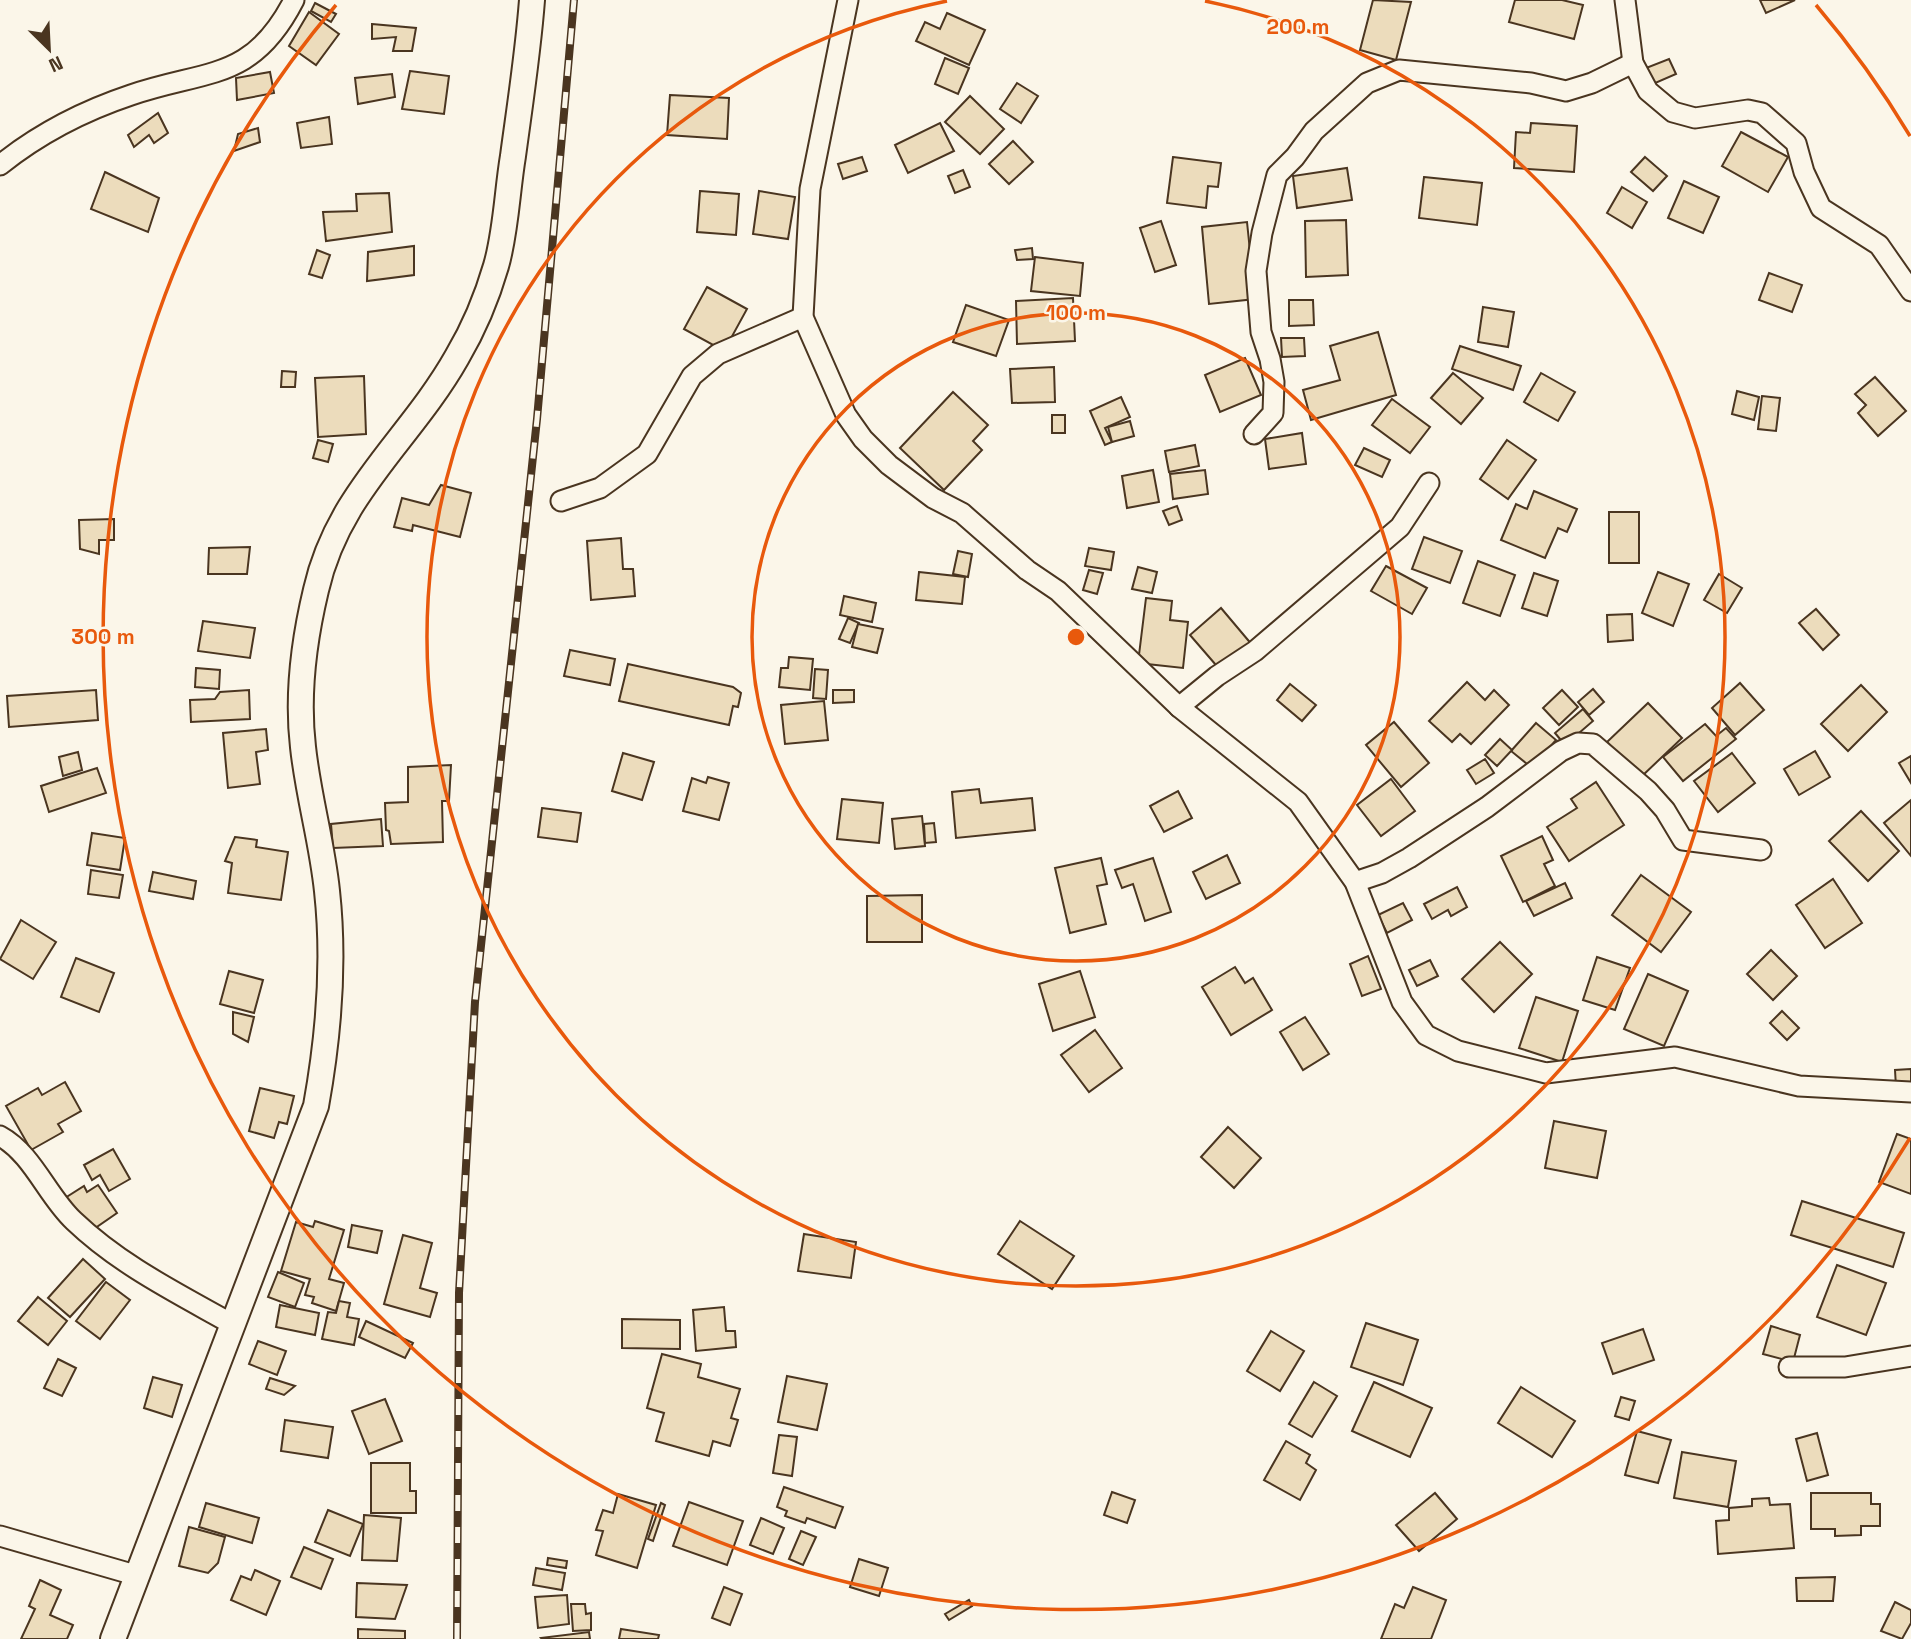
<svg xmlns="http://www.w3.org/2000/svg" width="1911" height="1639" viewBox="0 0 1911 1639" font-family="'Space Grotesk',sans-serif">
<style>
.building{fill:#ecdcbc;stroke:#4a3520;stroke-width:2}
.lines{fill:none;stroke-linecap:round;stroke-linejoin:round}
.minor-casing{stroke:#4a3520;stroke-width:23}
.tertiary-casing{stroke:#4a3520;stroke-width:28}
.minor{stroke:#fbf6e9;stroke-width:19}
.tertiary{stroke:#fbf6e9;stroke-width:24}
.rail-casing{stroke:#4a3520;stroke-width:8}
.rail{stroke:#fbf6e9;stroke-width:5;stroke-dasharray:16;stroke-linecap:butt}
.ring{fill:none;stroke:#e8590c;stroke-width:3.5}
.centre{fill:#e8590c;stroke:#fbf6e9;stroke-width:3.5}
.ring-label{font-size:21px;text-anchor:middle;font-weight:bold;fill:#e8590c;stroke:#fbf6e9;stroke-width:5;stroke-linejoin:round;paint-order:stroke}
</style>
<rect width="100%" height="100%" fill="#fbf6e9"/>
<g class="building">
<path d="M1373,0L1411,2L1396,60L1360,50Z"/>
<path d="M1515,0H1562L1583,5L1574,39L1509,22Z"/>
<path d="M1760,0H1795L1766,13Z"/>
<path d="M315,3L336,14L331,22L311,11Z"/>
<path d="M309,12L339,34L316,65L289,46Z"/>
<path d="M947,13L985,30L969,65L916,41L925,22L940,29Z"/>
<path d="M372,24L416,28L412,51H393L396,37L372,39Z"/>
<path d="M945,58L969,68L958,94L935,84Z"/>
<path d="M1669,59L1676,74L1653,84L1646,68Z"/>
<path d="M410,71L449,76L444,114L402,109Z"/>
<path d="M270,72L274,93L237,100L236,78Z"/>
<path d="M392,74L395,97L358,104L355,78Z"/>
<path d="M1017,83L1038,96L1021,123L1000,109Z"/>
<path d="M670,95L729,98L727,139L667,135Z"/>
<path d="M970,96L1004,129L980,154L945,122Z"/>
<path d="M158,113L168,133L154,143L149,135L134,147L128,135Z"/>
<path d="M329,117L332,144L301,148L297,123Z"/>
<path d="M940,123L954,151L908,173L895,145Z"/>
<path d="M1531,123L1577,126L1574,172L1514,168L1516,132L1530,133Z"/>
<path d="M258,128L260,142L234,151L238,134Z"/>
<path d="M1741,132L1788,157L1768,192L1722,166Z"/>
<path d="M1013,141L1033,162L1009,184L989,164Z"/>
<path d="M862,157L867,171L843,179L838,164Z"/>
<path d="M1173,157L1221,163L1218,187L1208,186L1206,208L1167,203Z"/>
<path d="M1645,157L1667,176L1653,191L1631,172Z"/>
<path d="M1347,168L1352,200L1297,208L1293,176Z"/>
<path d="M963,170L970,187L955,193L948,176Z"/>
<path d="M105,172L159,198L148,232L91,209Z"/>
<path d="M1424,177L1482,183L1477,225L1419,218Z"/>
<path d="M1684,181L1719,197L1703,233L1668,218Z"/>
<path d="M1622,187L1647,202L1632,228L1607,213Z"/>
<path d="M700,191L739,194L736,235L697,232Z"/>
<path d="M759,191L795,197L788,239L753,234Z"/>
<path d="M389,193L392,232L326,241L323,212L357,211L356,194Z"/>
<path d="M1346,220L1348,275L1306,277L1305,221Z"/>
<path d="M1161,221L1176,265L1155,272L1140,228Z"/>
<path d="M1247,222L1255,299L1209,304L1202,227Z"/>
<path d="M414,246V275L367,281L368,252Z"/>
<path d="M1032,248L1033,259L1017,260L1015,250Z"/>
<path d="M317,250L330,255L322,278L309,274Z"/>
<path d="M1035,257L1083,263L1080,296L1031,291Z"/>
<path d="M1769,273L1802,285L1792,312L1759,300Z"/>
<path d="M707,287L747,309L724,351L684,329Z"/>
<path d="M1073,298L1075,341L1017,344L1016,301Z"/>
<path d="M1289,300H1313L1314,325L1289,326Z"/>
<path d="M966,305L1009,320L996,356L953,342Z"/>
<path d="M1483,307L1514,312L1508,347L1478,342Z"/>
<path d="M1378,332L1396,395L1311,420L1303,390L1340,380L1330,346Z"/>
<path d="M1281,338H1304L1305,356L1282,357Z"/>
<path d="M1460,346L1521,366L1513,390L1452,369Z"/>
<path d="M1245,358L1261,395L1220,412L1205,375Z"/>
<path d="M1054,367L1055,402L1012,403L1010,369Z"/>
<path d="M282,371L296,372L295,387H281Z"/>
<path d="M1453,373L1483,398L1461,424L1431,398Z"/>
<path d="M1541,373L1575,392L1558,421L1524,402Z"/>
<path d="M364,376L366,434L318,437L315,378Z"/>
<path d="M1875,377L1906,411L1878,436L1858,413L1866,405L1855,394Z"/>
<path d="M1737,391L1759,397L1754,420L1732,414Z"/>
<path d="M953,392L988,425L973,441L982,450L944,490L900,448Z"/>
<path d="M1762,396L1780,398L1776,431L1758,429Z"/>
<path d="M1121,397L1130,417L1105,428L1112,442L1105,445L1090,411Z"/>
<path d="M1392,399L1430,427L1410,453L1372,425Z"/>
<rect x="1052" y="415" width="13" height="18"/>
<path d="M1130,421L1134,436L1112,442L1108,427Z"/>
<path d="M1302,433L1306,464L1269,469L1265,439Z"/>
<path d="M318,440L333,444L328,462L313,458Z"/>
<path d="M1507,440L1536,460L1508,499L1480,479Z"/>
<path d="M1195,445L1199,466L1169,472L1165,451Z"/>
<path d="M1364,448L1390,460L1382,477L1355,465Z"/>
<path d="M1153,470L1159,502L1127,508L1122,476Z"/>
<path d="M1205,470L1208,494L1173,499L1170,474Z"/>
<path d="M441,485L471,493L460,537L413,525L412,531L394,527L402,498L429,505Z"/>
<path d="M1534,491L1577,509L1567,532L1558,528L1545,558L1501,540L1516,504L1527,509Z"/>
<path d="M1177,506L1182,520L1169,525L1163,511Z"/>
<rect x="1609" y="512" width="30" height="51"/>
<path d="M114,519V540H99V554L80,549L79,520Z"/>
<path d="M1424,537L1462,551L1450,583L1412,569Z"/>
<path d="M621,538L623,569H633L635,596L591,600L587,541Z"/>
<path d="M250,547L247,574H208L209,548Z"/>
<path d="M1089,548L1114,552L1111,570L1085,566Z"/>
<path d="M958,551L972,554L968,577L953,574Z"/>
<path d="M1478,561L1515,575L1500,616L1463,603Z"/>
<path d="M1386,566L1427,588L1412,614L1371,591Z"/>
<path d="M1138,567L1157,572L1152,593L1132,589Z"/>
<path d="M1089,570L1103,573L1097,594L1083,590Z"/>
<path d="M919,572L965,577L962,604L916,600Z"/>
<path d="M1658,572L1689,584L1673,626L1642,613Z"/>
<path d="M1534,573L1558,581L1547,616L1522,608Z"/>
<path d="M1719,574L1742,588L1727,613L1704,600Z"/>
<path d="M844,596L876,603L872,622L840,615Z"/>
<path d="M1146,598L1172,601L1170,620L1188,622L1183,668L1138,663Z"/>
<path d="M1221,608L1253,646L1222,672L1190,635Z"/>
<path d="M1816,609L1839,635L1823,650L1799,623Z"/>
<path d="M1632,614L1633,640L1608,642L1607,615Z"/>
<path d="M848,618L859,623L850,643L839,639Z"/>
<path d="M203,621L255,628L250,658L198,651Z"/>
<path d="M858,624L883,629L877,653L852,647Z"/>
<path d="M570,650L615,659L610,685L564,676Z"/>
<path d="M789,657L813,659L810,690L779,687L781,668H788Z"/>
<path d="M628,664L733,687L741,693L738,707L733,706L729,725L619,701Z"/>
<path d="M196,668L220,670L219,689L195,687Z"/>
<path d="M815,669L828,670L826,699L813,698Z"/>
<path d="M1467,682L1485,700L1494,690L1509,705L1471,744L1460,734L1452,742L1429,721Z"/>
<path d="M1740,683L1764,710L1735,735L1712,708Z"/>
<path d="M1290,684L1316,705L1302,721L1277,700Z"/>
<path d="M1861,685L1887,712L1848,751L1821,724Z"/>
<path d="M1593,689L1604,702L1589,715L1578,702Z"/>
<path d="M96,690L98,720L9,727L7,696Z"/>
<path d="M249,690L250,719L191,722L190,700L215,699L220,692Z"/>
<path d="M833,690H854V702L833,703Z"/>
<path d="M1562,690L1578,707L1559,725L1543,708Z"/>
<path d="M824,701L828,740L785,744L781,705Z"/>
<path d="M1648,703L1682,738L1641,777L1607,742Z"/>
<path d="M1583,709L1593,721L1565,745L1555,733Z"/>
<path d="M1394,722L1429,763L1401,787L1366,745Z"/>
<path d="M1536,723L1556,740L1532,768L1511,751Z"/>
<path d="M1705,724L1716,736L1726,728L1736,739L1683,781L1663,757Z"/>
<path d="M266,729L268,750L256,752L260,784L228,788L223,733Z"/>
<path d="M1500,739L1512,750L1497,766L1485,755Z"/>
<path d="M1815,751L1830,777L1799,795L1784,769Z"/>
<path d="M78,752L82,770L63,776L59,757Z"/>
<path d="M623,753L654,762L642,800L612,791Z"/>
<path d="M1732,753L1755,783L1718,812L1694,781Z"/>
<path d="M1911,756V783L1899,763Z"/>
<path d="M1485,759L1494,773L1476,784L1467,770Z"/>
<path d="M451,765L449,801H442L443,842L391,844L389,831L386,830L385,803L408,802V767Z"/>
<path d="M97,768L106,793L49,812L41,786Z"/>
<path d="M708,777L729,783L719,820L683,811L692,778L706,783Z"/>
<path d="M1391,779L1415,811L1381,836L1357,805Z"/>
<path d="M1596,782L1624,825L1569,861L1547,827L1577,808L1571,799Z"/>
<path d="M979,789L981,803L1032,798L1035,830L956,838L952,792Z"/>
<path d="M1178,791L1192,818L1164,832L1150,806Z"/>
<path d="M842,799L883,803L879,843L837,839Z"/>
<path d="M1911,800V856L1884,823Z"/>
<path d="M542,808L581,813L577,842L538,837Z"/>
<path d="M1861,811L1899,851L1868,881L1829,841Z"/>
<path d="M922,816L925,846L895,849L892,819Z"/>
<path d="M381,819L383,846L333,848L331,824Z"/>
<path d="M934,823L936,842L925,843L924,824Z"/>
<path d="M92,833L125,838L120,870L87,865Z"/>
<path d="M1542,836L1553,860L1544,864L1555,886L1523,902L1501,856Z"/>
<path d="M235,837L257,840L256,847L288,852L281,900L228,893L232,863L225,861Z"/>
<path d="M1227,855L1240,883L1206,899L1193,872Z"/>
<path d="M1101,858L1107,884L1097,886L1106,924L1070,933L1055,868Z"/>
<path d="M1153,858L1171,912L1145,921L1133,884L1122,888L1115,870Z"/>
<path d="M91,870L123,875L119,898L88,894Z"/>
<path d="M153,872L196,881L193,899L149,891Z"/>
<path d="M1641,875L1691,912L1661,952L1612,915Z"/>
<path d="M1833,879L1862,923L1825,948L1796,905Z"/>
<path d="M1565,883L1572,898L1534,916L1526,901Z"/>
<path d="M1457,887L1467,907L1451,916L1448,910L1432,919L1424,904Z"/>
<path d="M922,895V942H867V896Z"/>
<path d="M1403,903L1412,920L1387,933L1378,915Z"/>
<path d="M21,920L56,942L33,979L0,959Z"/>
<path d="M1500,942L1532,974L1494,1012L1462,979Z"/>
<path d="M1771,950L1797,976L1773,1000L1747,974Z"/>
<path d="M1368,956L1381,989L1362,996L1350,964Z"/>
<path d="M1597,957L1630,968L1615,1010L1583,1000Z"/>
<path d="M76,958L114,973L99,1012L61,997Z"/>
<path d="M1430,960L1438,976L1417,986L1409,970Z"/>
<path d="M1235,967L1245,983L1253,978L1272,1010L1231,1035L1202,987Z"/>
<path d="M229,971L263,980L254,1013L220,1004Z"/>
<path d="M1080,971L1095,1017L1053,1031L1039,984Z"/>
<path d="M1648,974L1688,991L1664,1046L1624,1029Z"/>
<path d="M1536,997L1578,1011L1562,1062L1519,1048Z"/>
<path d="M1782,1011L1799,1028L1787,1040L1770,1023Z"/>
<path d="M233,1012L254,1017L248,1042L233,1034Z"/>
<path d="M1305,1017L1329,1054L1303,1070L1280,1032Z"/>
<path d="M1095,1030L1122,1068L1089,1092L1061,1055Z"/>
<path d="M1911,1069V1086L1896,1087L1895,1070Z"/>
<path d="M65,1082L81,1111L58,1124L63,1132L31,1150L6,1106L38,1088L42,1095Z"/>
<path d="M260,1088L294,1096L287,1124L279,1122L274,1138L249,1131Z"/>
<path d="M1554,1121L1606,1131L1597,1178L1545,1168Z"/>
<path d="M1228,1127L1261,1158L1234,1188L1201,1157Z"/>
<path d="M1897,1134L1911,1139V1194L1879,1182Z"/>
<path d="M113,1149L130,1179L109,1191L100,1175L92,1180L84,1165Z"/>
<path d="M98,1185L117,1213L88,1233L65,1198L84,1186L87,1192Z"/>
<path d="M1802,1201L1904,1233L1893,1267L1791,1235Z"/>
<path d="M315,1221L344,1230L329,1279L344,1283L336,1311L312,1303L314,1297L305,1295L310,1279L281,1271L296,1222L313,1227Z"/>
<path d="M1020,1221L1074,1256L1052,1289L998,1254Z"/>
<path d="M352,1225L382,1231L377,1253L348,1247Z"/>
<path d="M804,1234L856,1242L851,1278L798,1271Z"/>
<path d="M403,1235L432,1243L420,1288L437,1293L430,1317L384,1304Z"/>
<path d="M83,1259L105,1279L70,1317L48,1298Z"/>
<path d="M1837,1265L1886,1283L1866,1335L1817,1317Z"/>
<path d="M278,1272L304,1283L295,1307L268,1297Z"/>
<path d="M106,1282L130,1300L100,1339L76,1321Z"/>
<path d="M38,1297L67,1321L48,1345L18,1321Z"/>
<path d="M339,1301L350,1303L347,1317L359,1319L354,1345L322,1339L328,1312L336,1313Z"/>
<path d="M280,1305L319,1313L315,1335L276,1327Z"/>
<path d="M724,1307L726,1331H735L736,1347L696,1351L693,1310Z"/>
<path d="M622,1319L680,1320V1349L622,1348Z"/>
<path d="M366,1321L413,1343L405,1358L359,1337Z"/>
<path d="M1366,1323L1418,1340L1403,1385L1351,1367Z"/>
<path d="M1771,1326L1800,1335L1793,1362L1763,1354Z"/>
<path d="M1643,1329L1654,1360L1613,1374L1602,1343Z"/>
<path d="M1271,1331L1304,1351L1280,1391L1247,1371Z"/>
<path d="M258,1341L286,1351L277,1375L249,1364Z"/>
<path d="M662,1354L701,1364L698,1377L740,1389L731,1418L738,1420L730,1446L713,1441L709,1456L656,1441L664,1413L647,1408Z"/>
<path d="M58,1359L76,1368L62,1396L44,1388Z"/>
<path d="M787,1376L827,1384L817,1430L778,1422Z"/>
<path d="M153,1377L182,1385L172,1417L144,1408Z"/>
<path d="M270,1378L295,1386L284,1395L266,1389Z"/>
<path d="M1314,1382L1337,1396L1312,1437L1289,1424Z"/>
<path d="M1374,1382L1432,1408L1410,1457L1352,1431Z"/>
<path d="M1521,1387L1575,1421L1552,1457L1498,1423Z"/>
<path d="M1621,1397L1635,1401L1629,1420L1615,1416Z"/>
<path d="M385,1399L402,1441L369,1454L352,1411Z"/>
<path d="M285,1420L333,1427L328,1458L281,1451Z"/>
<path d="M1637,1431L1671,1440L1658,1483L1625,1475Z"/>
<path d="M1817,1433L1828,1475L1807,1481L1796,1439Z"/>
<path d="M779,1435L797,1437L792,1476L773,1473Z"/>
<path d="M1286,1441L1310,1455L1306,1463L1316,1470L1300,1500L1264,1480Z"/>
<path d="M1682,1452L1736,1461L1728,1507L1674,1498Z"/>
<path d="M371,1463H410V1491H416V1513H371Z"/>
<path d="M784,1487L843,1507L835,1528L807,1518L805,1523L785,1516L787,1511L777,1507Z"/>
<path d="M1112,1492L1135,1500L1127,1523L1104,1515Z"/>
<path d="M1435,1493L1457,1519L1419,1551L1396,1525Z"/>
<path d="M1811,1493H1871V1504H1880V1526H1861V1535L1835,1536V1529H1811Z"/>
<path d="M618,1494L656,1505L637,1568L596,1555L603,1531L596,1530L603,1510L613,1513Z"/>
<path d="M1769,1498L1770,1505L1790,1504L1794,1548L1718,1554L1716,1521L1729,1520V1508L1752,1506V1499Z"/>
<path d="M689,1502L743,1521L727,1565L673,1546Z"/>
<path d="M206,1503L259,1518L252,1543L199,1527Z"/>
<path d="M661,1503L665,1505L653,1541L648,1539Z"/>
<path d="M328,1510L363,1524L350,1556L315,1542Z"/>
<path d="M364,1515L401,1518L397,1561L362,1560Z"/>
<path d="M761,1518L784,1528L773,1554L750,1545Z"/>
<path d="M189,1527L225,1537L218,1563L208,1573L179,1566Z"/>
<path d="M801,1531L816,1537L803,1565L789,1559Z"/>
<path d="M304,1547L333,1559L321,1589L291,1577Z"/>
<path d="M548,1558L567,1561L566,1568L547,1565Z"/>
<path d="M859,1559L888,1568L879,1596L850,1587Z"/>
<path d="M536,1568L565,1573L562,1590L533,1585Z"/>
<path d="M255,1570L280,1581L266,1615L231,1600L241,1576L251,1580Z"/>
<path d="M1835,1577L1833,1601H1797L1796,1578Z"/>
<path d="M40,1580L61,1590L50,1615L73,1625L67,1639H21L35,1609L29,1606Z"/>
<path d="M357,1583L407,1585L395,1619L356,1617Z"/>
<path d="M724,1587L742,1594L730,1625L712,1618Z"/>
<path d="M1413,1587L1446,1600L1431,1639H1381L1395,1604L1404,1608Z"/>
<path d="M567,1595L569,1624L538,1628L535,1597Z"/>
<path d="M969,1600L972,1606L949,1620L945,1614Z"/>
<path d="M1895,1602L1911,1610V1623L1902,1639L1881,1631Z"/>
<path d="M571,1604H585L586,1614L591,1613V1630L573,1631Z"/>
<path d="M358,1629L405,1631V1639H358Z"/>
<path d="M621,1629L659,1635L658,1639H619Z"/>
<path d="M589,1632L590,1639H542L541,1638Z"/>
</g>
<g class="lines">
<defs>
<g id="minor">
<path d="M848,0L810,189L803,317L846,415L863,439L889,465L933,498L962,513L1027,570L1058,591L1179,707L1298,802L1355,882L1402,1002L1426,1035L1458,1051L1546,1073L1675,1057L1799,1086L1911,1092"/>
<path d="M1625,0L1633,63L1648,91L1673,112L1695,118L1748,110L1762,113L1796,143L1804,172L1821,208L1879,245L1911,291"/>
<path d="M0,165C40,133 83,111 131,95C207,69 252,82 294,0"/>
<path d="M1254,434L1273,413L1274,382L1270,359L1261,332L1256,271L1262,233L1277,175L1295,157L1314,131L1367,83L1399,70L1531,83L1566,91L1592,83L1633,63"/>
<path d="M561,501L600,488L647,454L692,376L718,354L803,317"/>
<path d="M1179,707L1217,676L1255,651L1400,527L1429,483"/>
<path d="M1355,882L1382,873L1409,858L1487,807L1561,751L1578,743L1593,744L1648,791L1665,810L1683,840L1761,850"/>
<path d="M0,1136C33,1154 47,1196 74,1221C120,1265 177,1293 232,1324"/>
<path d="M1789,1367H1845L1911,1356"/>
<path d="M0,1536L135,1575"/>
</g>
<path id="tertiary" d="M113,1639L316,1106C329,1034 335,964 327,891C322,842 308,795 303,747C297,696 304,640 316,590C338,492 410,440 457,357C473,330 487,297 496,266C506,232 507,192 513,156C520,104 528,53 532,0"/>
</defs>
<use href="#minor" class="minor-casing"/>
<use href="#tertiary" class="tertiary-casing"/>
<use href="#minor" class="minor"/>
<use href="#tertiary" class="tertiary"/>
<defs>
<path id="rail" d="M457,1639L459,1293L475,1002L537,419L574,0"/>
</defs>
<use href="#rail" class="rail-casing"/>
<use href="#rail" class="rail"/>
</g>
<g class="ring">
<circle cx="1076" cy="637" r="324"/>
<path d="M1205 1A649 649 0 1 1 947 1"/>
<path d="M1910 1138A973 973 0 1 1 336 5M1816 5A973 973 0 0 1 1910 136"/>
</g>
<circle cx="1076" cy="637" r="10" class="centre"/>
<g class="ring-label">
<text x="1298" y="34">200 m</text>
<text x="1076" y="320">100 m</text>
<text x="103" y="644">300 m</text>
</g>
<g transform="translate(49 49) rotate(156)" stroke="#fbf6e9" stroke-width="5" paint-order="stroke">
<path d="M0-5L12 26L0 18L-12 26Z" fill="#4a3520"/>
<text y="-10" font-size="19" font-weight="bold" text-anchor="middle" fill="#4a3520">N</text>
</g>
</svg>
